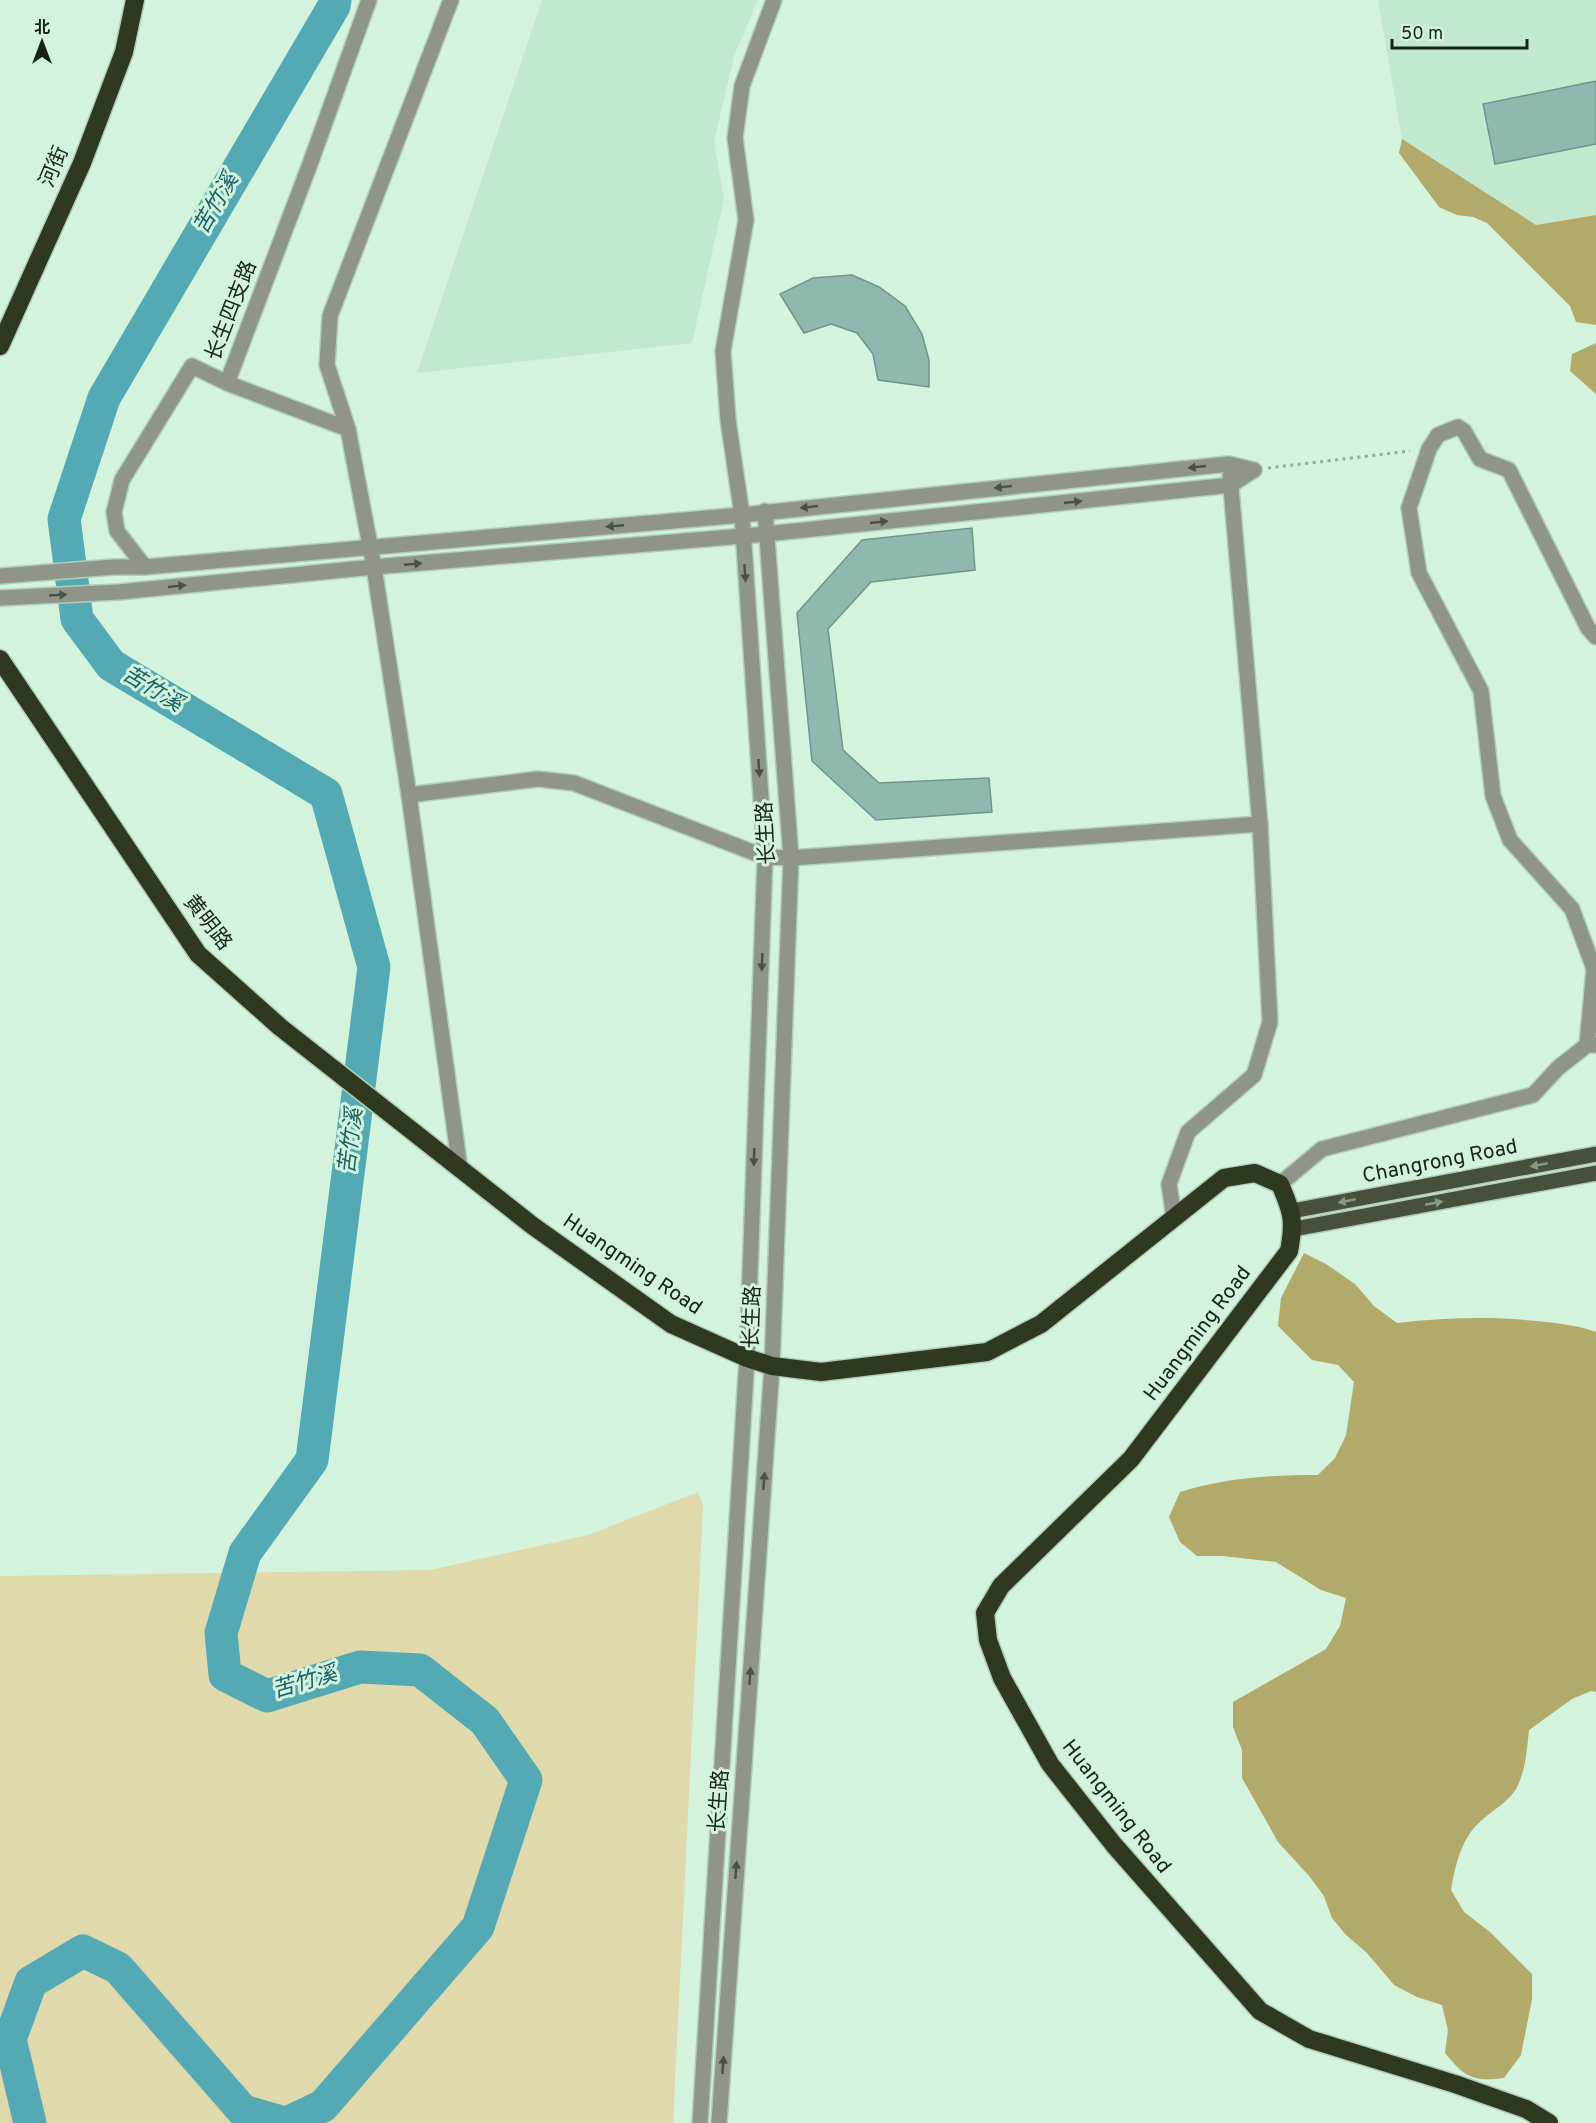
<svg xmlns="http://www.w3.org/2000/svg" width="1596" height="2123" viewBox="0 0 1596 2123" font-family="Overpass,'Noto Sans SC',sans-serif">
<style>
.built{fill:#c2e8cd}
.green{fill:#dfd9ab}
.forest{fill:#b2aa6a}
.lines{fill:none;stroke-linecap:round;stroke-linejoin:round}
.river{stroke:#53aab4;stroke-width:33}
.building{fill:#90b8af;stroke:#6f958d;stroke-width:1.5}
.minor-casing{stroke:#b1ceb9;stroke-width:18}
.major-casing{stroke:#b1ceb9;stroke-width:18}
.highway-casing{stroke:#b1ceb9;stroke-width:21}
.path{stroke:#94ad9b;stroke-width:3;stroke-dasharray:3 4.5;stroke-linecap:butt}
.minor{stroke:#8f9588;stroke-width:15}
.major{stroke:#46503a;stroke-width:15}
.highway{stroke:#2e3920;stroke-width:18}
.oneway{fill:#485147}
.oneway2{fill:#859983}
.labels{text-anchor:middle;dominant-baseline:central;stroke-width:6;stroke-linejoin:round;paint-order:stroke}
.street-label{font-size:21px;fill:#18231b;stroke:#d3f3dc}
.water-label{font-size:22px;font-style:italic;fill:#196169;stroke:#d3f3dc}
</style>
<rect width="100%" height="100%" fill="#d3f3dc"/>
<g class="built">
<path d="M542,0H758L734,56L714,142L724,199L692,343L417,373Z"/>
<path d="M1378,0H1596V215L1536,225L1402,139Z"/>
</g>
<path class="green" d="M698,1492L703,1506L673,2123H0V1576L430,1570L588,1535Z"/>
<g class="forest">
<path d="M1402,139L1536,225L1596,215V325L1576,322L1570,306L1487,223L1473,217L1457,215L1439,207L1399,153Z"/>
<path d="M1596,343V394L1570,371L1572,354Z"/>
<path d="M1304,1253L1326,1264L1355,1284L1374,1306L1397,1323C1445,1318 1488,1316 1536,1321C1556,1323 1577,1325 1596,1332V1692L1591,1691L1572,1699L1529,1730C1527,1748 1526,1768 1518,1785C1512,1800 1494,1809 1482,1820C1461,1838 1456,1863 1451,1890L1464,1912L1490,1932L1532,1974V1999L1521,2055L1504,2078C1472,2082 1465,2077 1445,2053L1448,2030L1442,2005L1417,1997L1394,1985L1366,1952L1346,1935L1332,1918L1324,1896L1309,1876L1278,1842L1242,1778V1750L1233,1727V1702L1326,1649L1340,1626L1346,1598L1321,1590L1276,1562L1222,1556H1197L1180,1542L1169,1517L1180,1492C1224,1478 1271,1475 1318,1475L1335,1458L1346,1435L1354,1382L1338,1365L1312,1360L1278,1326L1281,1298Z"/>
</g>
<g class="lines">
<g class="river">
<path d="M30,2123L10,2039L31,1982L83,1951L118,1968L243,2111L285,2123"/>
<path d="M287,2123L323,2106L478,1927L526,1780L485,1721L420,1670L360,1667L267,1696L225,1675L221,1633L245,1553L312,1460L374,967L326,794L111,665L77,619L64,519L104,398L334,6L335,0"/>
</g>
</g>
<g class="building">
<path d="M1596,81V144L1495,164L1483,104Z"/>
<path d="M852,275L879,287L905,306L922,334L929,360V387L878,380L873,354L857,333L831,324L804,333L780,294L813,278Z"/>
<path d="M972,528L975,570L871,582L828,629L843,750L879,783L989,778L992,812L876,820L812,761L797,613L862,540Z"/>
</g>
<g class="lines">
<defs>
<g id="minor">
<path d="M451,0L330,316L327,365L348,429L374,567L409,795L460,1169"/>
<path d="M227,383L348,429"/>
<path d="M145,567L117,531L114,512L122,480L192,366L227,383L310,164L369,0"/>
<path d="M0,576L114,567H145L742,515L1229,464L1254,470"/>
<path d="M0,598L119,592L374,567L766,534L1231,485L1254,470"/>
<path d="M409,795L538,779L574,783L765,857L791,858L1260,824"/>
<path d="M1587,1045L1594,969L1572,909L1510,840L1493,796L1481,691L1419,573L1409,508L1429,449L1438,435L1458,427L1464,431L1480,459L1509,470L1588,628L1596,637"/>
<path d="M1280,1184L1322,1149L1533,1095L1558,1068L1587,1045H1596"/>
<path d="M1174,1218L1169,1184L1188,1132L1254,1075L1270,1022L1260,824L1230,476"/>
<path d="M700,2123L747,1358L765,857L742,515L728,420L723,351L746,220L735,138L742,86L774,0"/>
<path d="M719,2123L772,1366L791,858L765,511"/>
</g>
<g id="major">
<path d="M1292,1211L1596,1154"/>
<path d="M1294,1229L1596,1173"/>
</g>
<g id="highway">
<path d="M0,346L82,163L124,52L135,0"/>
<path d="M0,659L198,954L280,1027L533,1226L671,1324L747,1358L772,1366L821,1372L987,1352L1041,1324L1224,1178L1255,1173L1280,1184C1292,1212 1295,1220 1289,1251L1131,1459L1001,1586L985,1613L988,1640L1002,1678L1050,1764L1114,1845L1260,2011L1309,2039L1455,2084L1526,2109L1549,2123"/>
</g>
</defs>
<use href="#minor" class="minor-casing"/>
<use href="#major" class="major-casing"/>
<use href="#highway" class="highway-casing"/>
<path class="path" d="M1268,468L1410,451"/>
<use href="#minor" class="minor"/>
<use href="#major" class="major"/>
<use href="#highway" class="highway"/>
</g>
<defs><path id="oneway-solid" d="M-6-.8H1V-3.2L6.5 0L1 3.2V.8H-6Z" transform="scale(1.5)"/></defs>
<g class="oneway">
<use href="#oneway-solid" transform="translate(1197 467) rotate(174)"/>
<use href="#oneway-solid" transform="translate(1003 487) rotate(174)"/>
<use href="#oneway-solid" transform="translate(1073 502) rotate(-6)"/>
<use href="#oneway-solid" transform="translate(809 507) rotate(174)"/>
<use href="#oneway-solid" transform="translate(879 522) rotate(-6)"/>
<use href="#oneway-solid" transform="translate(615 526) rotate(175)"/>
<use href="#oneway-solid" transform="translate(413 564) rotate(-5)"/>
<use href="#oneway-solid" transform="translate(745 573) rotate(86)"/>
<use href="#oneway-solid" transform="translate(177 586) rotate(-6)"/>
<use href="#oneway-solid" transform="translate(58 595) rotate(-3)"/>
<use href="#oneway-solid" transform="translate(759 768) rotate(86)"/>
<use href="#oneway-solid" transform="translate(762 962) rotate(92)"/>
<use href="#oneway-solid" transform="translate(754 1157) rotate(92)"/>
<use href="#oneway-solid" transform="translate(764 1481) rotate(-86)"/>
<use href="#oneway-solid" transform="translate(750 1676) rotate(-86)"/>
<use href="#oneway-solid" transform="translate(736 1870) rotate(-86)"/>
<use href="#oneway-solid" transform="translate(723 2065) rotate(-86)"/>
</g>
<g class="oneway2">
<use href="#oneway-solid" transform="translate(1539 1165) rotate(169)"/>
<use href="#oneway-solid" transform="translate(1347 1201) rotate(169)"/>
<use href="#oneway-solid" transform="translate(1434 1203) rotate(-11)"/>
</g>
<g class="labels">
<g class="street-label">
<text transform="translate(55 167) rotate(-67)">河街</text>
<text transform="translate(232 311) rotate(-69)">长生四支路</text>
<text transform="translate(767 833) rotate(-93)">长生路</text>
<text transform="translate(207 923) rotate(52)">黄明路</text>
<text transform="translate(1440 1162) rotate(-11)">Changrong Road</text>
<text transform="translate(632 1265) rotate(34)">Huangming Road</text>
<text transform="translate(753 1317) rotate(-88)">长生路</text>
<text transform="translate(1198 1334) rotate(-53)">Huangming Road</text>
<text transform="translate(720 1801) rotate(-86)">长生路</text>
<text transform="translate(1116 1807) rotate(52)">Huangming Road</text>
</g>
<g class="water-label">
<text transform="translate(217 204) rotate(-60)">苦竹溪</text>
<text transform="translate(152 690) rotate(31)">苦竹溪</text>
<text transform="translate(352 1141) rotate(-83)">苦竹溪</text>
<text transform="translate(305 1683) rotate(-16)">苦竹溪</text>
</g>
</g>
<g transform="translate(42 42)" stroke="#d3f3dc" stroke-width="4.5" paint-order="stroke">
<path d="M0-4.5L10 22L0 15L-10 22Z" fill="#18231b"/>
<text y="-9" font-size="16" font-weight="bold" text-anchor="middle" fill="#18231b">北</text>
</g>
<path d="M1392 39v9h135v-9" fill="none" stroke="#18231b" stroke-width="3"/>
<text x="1401" y="39" font-size="18" fill="#18231b" stroke="#d3f3dc" stroke-width="4.5" paint-order="stroke">50 m</text>
</svg>
